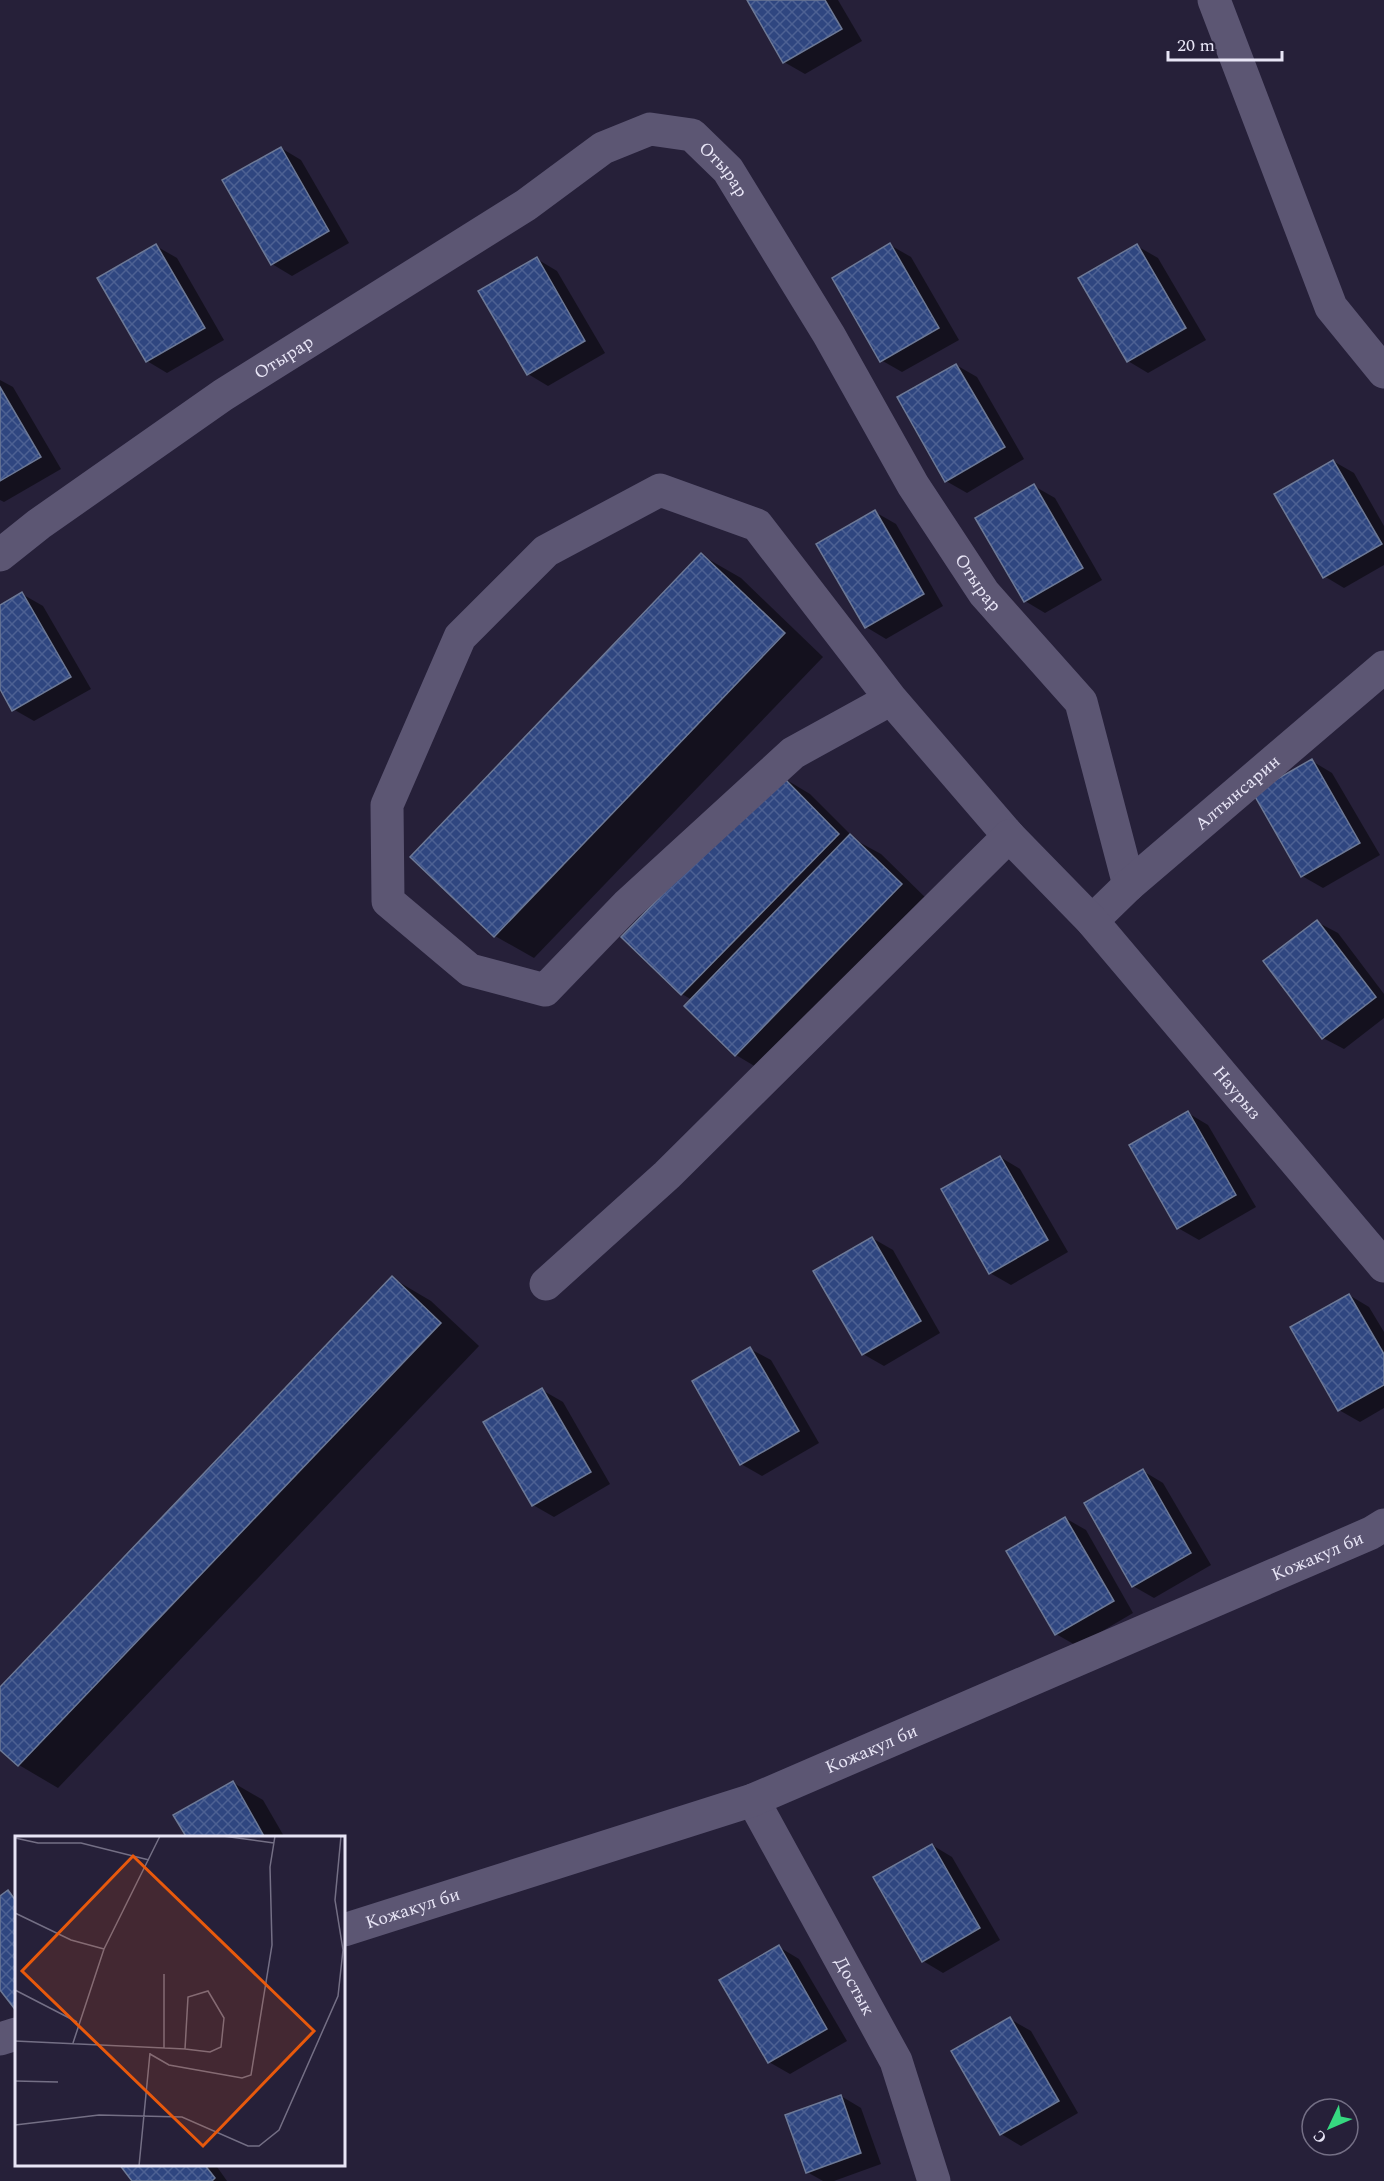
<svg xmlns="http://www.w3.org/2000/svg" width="1384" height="2181" viewBox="0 0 1384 2181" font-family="Spectral,serif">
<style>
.shadow{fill:#0007}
.building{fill:url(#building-cross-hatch);stroke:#6d7996;stroke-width:1.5}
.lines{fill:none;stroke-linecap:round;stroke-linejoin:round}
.street{stroke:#5c5673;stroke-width:33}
.labels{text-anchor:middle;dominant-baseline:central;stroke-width:4.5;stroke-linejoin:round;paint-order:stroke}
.street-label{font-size:18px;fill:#e8e5f6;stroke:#262039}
.inset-road{fill:none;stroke:#746f85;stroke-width:1.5}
.view{fill:#e8590c;fill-opacity:0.15;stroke:#e8590c;stroke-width:3}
.inset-edge{fill:none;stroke:#e8e5f6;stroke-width:3}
</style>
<defs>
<pattern id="building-cross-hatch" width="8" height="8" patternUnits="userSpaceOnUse" patternTransform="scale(1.5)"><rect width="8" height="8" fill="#2f4680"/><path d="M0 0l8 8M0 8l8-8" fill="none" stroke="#4d6193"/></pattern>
</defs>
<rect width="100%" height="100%" fill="#262039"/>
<g class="shadow">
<path d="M749,0H838L862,41L805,74L784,62Z"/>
<path d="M281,148L301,160L349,243L292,276L272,264Z"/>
<path d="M890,245L911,257L959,340L902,372L881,360Z"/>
<path d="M156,246L177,258L224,340L167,373L147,361Z"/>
<path d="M1137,246L1158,258L1206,340L1148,373L1128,361Z"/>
<path d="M537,259L557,271L605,353L548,386L528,374Z"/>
<path d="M956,365L977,377L1024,459L967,493L946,481Z"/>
<path d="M0,380L13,387L61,469L4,502L0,500Z"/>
<path d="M1333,461L1354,473L1384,526V565L1344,588L1324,576Z"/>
<path d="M1034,486L1055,498L1102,580L1045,613L1025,601Z"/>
<path d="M875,512L896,524L943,606L886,639L866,627Z"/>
<path d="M701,555L741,578L823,657L534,958L495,936Z"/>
<path d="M22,594L43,606L91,689L34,721L13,709L0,686V607Z"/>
<path d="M1312,761L1332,773L1380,855L1323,888L1302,876Z"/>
<path d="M780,776L810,794L857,841L881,854L931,903L766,1073L736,1055L686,1006L692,1000L682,994L623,936Z"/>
<path d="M1317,922L1338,933L1384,994V1018L1344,1049L1323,1038Z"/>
<path d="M1188,1113L1208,1125L1256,1207L1199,1240L1178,1228Z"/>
<path d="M1000,1157L1020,1169L1068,1252L1011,1285L990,1273Z"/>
<path d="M872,1238L893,1250L940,1333L884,1366L863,1354Z"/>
<path d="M392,1278L431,1301L479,1346L58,1788L19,1765L0,1747V1689Z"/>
<path d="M1349,1295L1369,1307L1384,1332V1408L1360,1422L1339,1410L1292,1328Z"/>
<path d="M750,1349L771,1360L819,1443L762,1476L741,1464Z"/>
<path d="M542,1390L563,1402L610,1484L554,1517L533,1505Z"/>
<path d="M1143,1471L1163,1483L1211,1565L1154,1598L1133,1586Z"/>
<path d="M1065,1518L1086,1530L1133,1613L1077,1646L1056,1634Z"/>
<path d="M232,1782L263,1800L285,1838H188Z"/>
<path d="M932,1845L952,1857L1000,1940L943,1973L923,1961Z"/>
<path d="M8,1892L16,1897V2008L0,1988V1898Z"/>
<path d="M779,1947L799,1959L847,2041L790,2074L769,2062Z"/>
<path d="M1010,2019L1031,2031L1078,2113L1021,2146L1001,2134Z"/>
<path d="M841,2096L861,2108L881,2164L834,2181H823L807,2172Z"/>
<path d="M121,2164H215L227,2181H134Z"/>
</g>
<g class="building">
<path d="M747,0H825L842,29L783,63Z"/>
<path d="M281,147L329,231L271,265L222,180Z"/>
<path d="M890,243L939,328L880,362L832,278Z"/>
<path d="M156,244L205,328L146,362L97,278Z"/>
<path d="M1137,244L1186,328L1127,362L1078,278Z"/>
<path d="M537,257L585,341L527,375L478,291Z"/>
<path d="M956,364L1005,447L945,482L897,397Z"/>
<path d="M0,387L41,457L0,481Z"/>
<path d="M1333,460L1382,544L1323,578L1274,494Z"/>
<path d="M1034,484L1083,568L1024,602L975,518Z"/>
<path d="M875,510L924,594L865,628L816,544Z"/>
<path d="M701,553L785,633L494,937L410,857Z"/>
<path d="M22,592L71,677L12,711L0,689V605Z"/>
<path d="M1312,759L1360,843L1301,877L1253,793Z"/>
<path d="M780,774L839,834L681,995L621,937Z"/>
<path d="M850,834L902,884L735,1056L684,1006Z"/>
<path d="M1317,920L1376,997L1322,1039L1263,961Z"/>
<path d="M1188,1111L1236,1195L1177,1229L1129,1145Z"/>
<path d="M1000,1156L1048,1240L989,1274L941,1189Z"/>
<path d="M872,1237L921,1321L862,1355L813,1271Z"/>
<path d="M392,1276L441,1323L18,1766L0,1750V1687Z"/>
<path d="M1349,1294L1384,1354V1385L1338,1411L1290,1327Z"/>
<path d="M750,1347L799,1431L740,1465L692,1381Z"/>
<path d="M542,1388L591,1472L532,1506L483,1422Z"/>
<path d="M1143,1469L1191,1553L1132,1587L1084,1503Z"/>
<path d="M1065,1517L1114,1601L1055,1635L1006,1551Z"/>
<path d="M233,1781L265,1838H187L173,1815Z"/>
<path d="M932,1844L980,1928L922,1962L873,1877Z"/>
<path d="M8,1890L16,1901V2006L14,2008L0,1990V1896Z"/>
<path d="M779,1945L827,2029L768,2063L719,1980Z"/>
<path d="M1010,2017L1059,2101L1000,2135L951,2051Z"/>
<path d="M841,2095L861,2153L806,2173L785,2115Z"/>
<path d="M119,2164H204L215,2178L212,2181H132Z"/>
</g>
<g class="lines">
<g class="street">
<path d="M1214,0L1331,307L1384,372"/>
<path id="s1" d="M0,555L39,524L223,395L526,205L603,148L650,129L692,135L728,170L829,335L913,485L984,593L1081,702L1129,885"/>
<path d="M891,699L757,525L660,490L546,551L460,637L387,805L388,901L470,970L545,990L627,905L793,753L891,699L1009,836"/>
<path id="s2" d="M1092,921L1129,885L1384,667"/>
<path id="s3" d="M546,1284L667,1175L1009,836L1092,921L1384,1266"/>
<path id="s4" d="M753,1800L896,2061L934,2181"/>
<path id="s5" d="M344,1930L753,1800L1371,1533L1384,1525"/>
<path d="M0,2039L16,2034"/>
</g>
</g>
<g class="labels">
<g class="street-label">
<text stroke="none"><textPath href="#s1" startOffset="868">Отырар</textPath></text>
<text stroke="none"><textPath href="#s1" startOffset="346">Отырар</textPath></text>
<text stroke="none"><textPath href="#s1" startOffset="1354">Отырар</textPath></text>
<text stroke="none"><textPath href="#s2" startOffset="194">Алтынсарин</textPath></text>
<text stroke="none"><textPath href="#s3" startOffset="988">Наурыз</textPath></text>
<text stroke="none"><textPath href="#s5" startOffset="1044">Кожакул би</textPath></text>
<text stroke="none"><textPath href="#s5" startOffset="558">Кожакул би</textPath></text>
<text stroke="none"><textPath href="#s5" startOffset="72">Кожакул би</textPath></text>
<text stroke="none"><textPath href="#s4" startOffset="212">Достык</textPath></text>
</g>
</g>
<g transform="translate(15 1836)">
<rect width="330" height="330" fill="#262039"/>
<path class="inset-road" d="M208,0L259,7M0,2L23,7H66L134,24M0,77L56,104L89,113M0,154L62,186M0,205L149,212V138M58,207L89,113L145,0M149,212L170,213L173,161L193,155L209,182L206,211L195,216L170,213M135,218L154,229L227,242L236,239L257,109L255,31L260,0M0,245L43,246M0,289L84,279L167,281L233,310H244L264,294L323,160L328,114L320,64L326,0M124,330L135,217"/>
<path class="view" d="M118,20L299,195L188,310L7,135Z"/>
<rect width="330" height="330" class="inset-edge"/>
</g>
<g transform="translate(1330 2127) rotate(226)"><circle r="28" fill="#262039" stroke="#746f85" stroke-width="1.5"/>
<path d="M0-4.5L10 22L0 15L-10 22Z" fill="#36d880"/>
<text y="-9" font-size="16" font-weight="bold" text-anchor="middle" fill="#e8e5f6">С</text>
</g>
<path d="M1168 51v9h114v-9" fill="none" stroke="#e8e5f6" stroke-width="3"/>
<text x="1177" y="51" font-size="18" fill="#e8e5f6" stroke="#262039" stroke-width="4.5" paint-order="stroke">20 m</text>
</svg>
